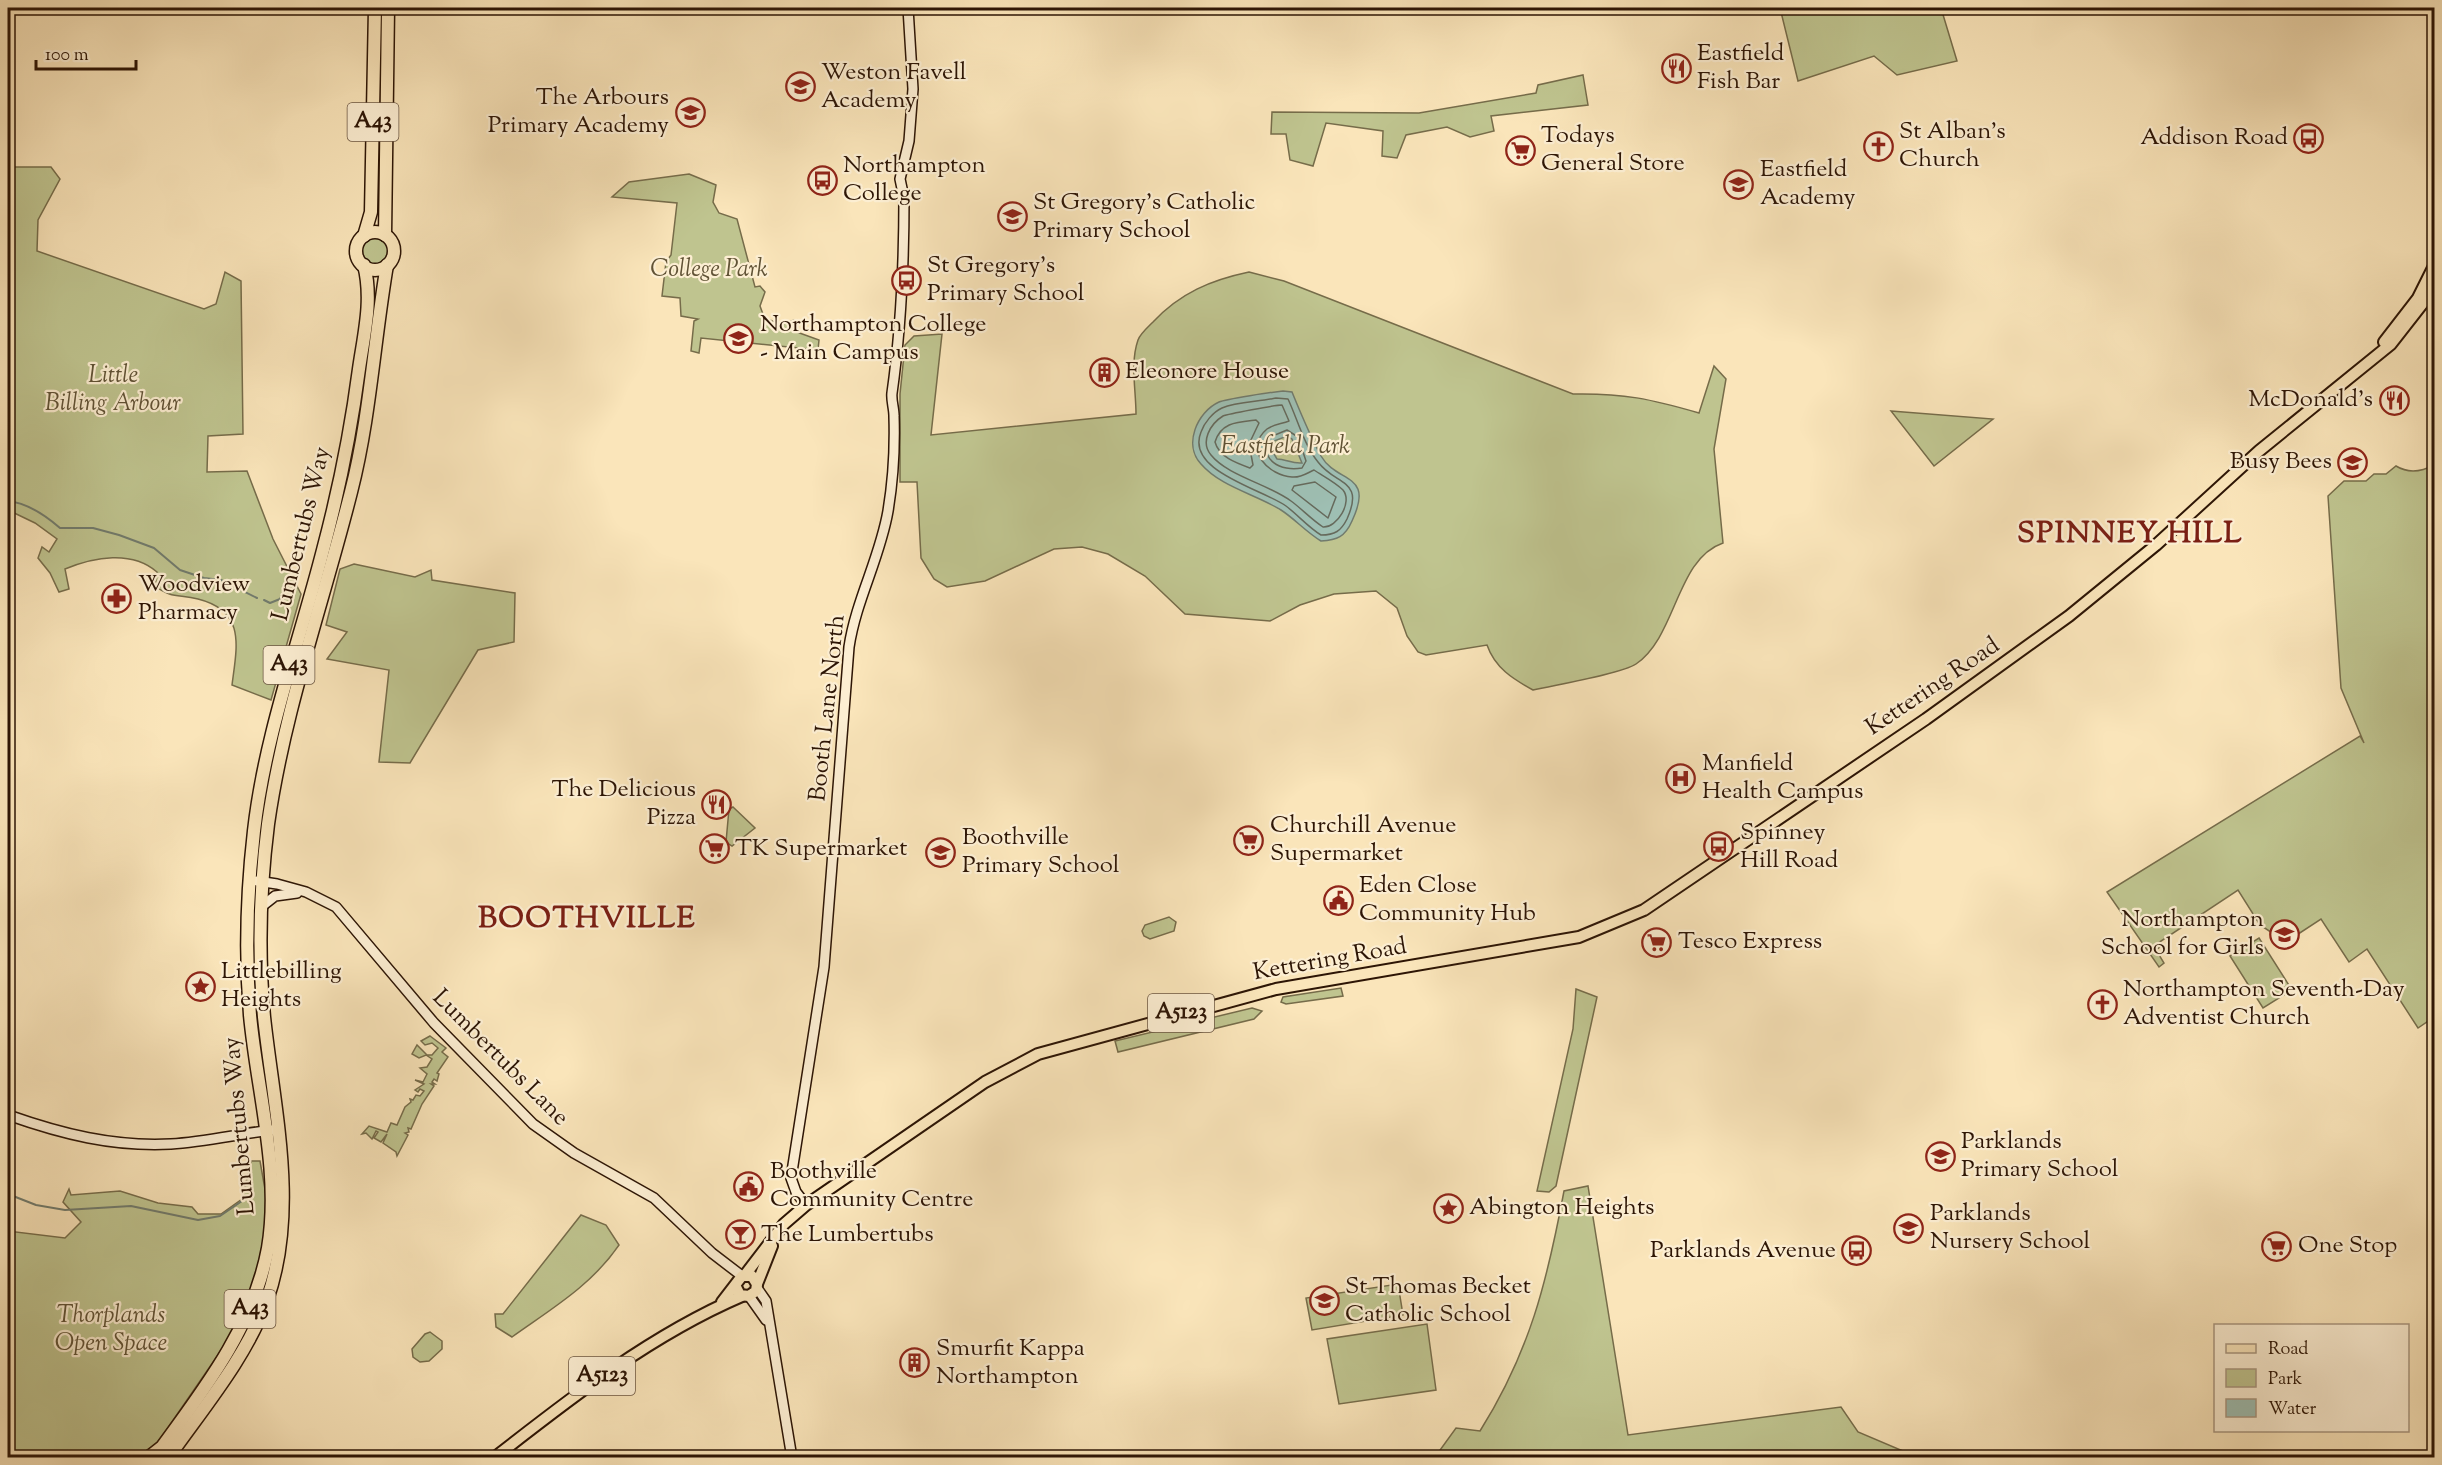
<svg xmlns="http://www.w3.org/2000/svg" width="2442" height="1465" viewBox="0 0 2442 1465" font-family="'Sorts Mill Goudy',serif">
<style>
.green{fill:#bfc48f;stroke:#766c4a;stroke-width:1.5}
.water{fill:#9ebfb3;stroke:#717b6d;stroke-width:1.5;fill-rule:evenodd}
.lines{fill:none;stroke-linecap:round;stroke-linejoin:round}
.shore{stroke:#666a5c;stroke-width:1.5}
.stream{stroke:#717b6d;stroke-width:2}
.secondary-casing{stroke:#2d1505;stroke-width:12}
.primary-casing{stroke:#2d1505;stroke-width:14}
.highway-casing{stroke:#2d1505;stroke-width:15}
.secondary{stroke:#fceed2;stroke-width:9}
.primary{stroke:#fae5ba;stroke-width:10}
.highway{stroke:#fae5ba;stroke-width:12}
.labels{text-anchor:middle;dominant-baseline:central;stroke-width:4.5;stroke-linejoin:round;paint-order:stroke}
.shield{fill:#fceed2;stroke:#6b5642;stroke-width:1.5}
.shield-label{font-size:22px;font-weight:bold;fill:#2d1505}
.poi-label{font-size:24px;fill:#2d1505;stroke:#fceed2;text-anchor:start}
.park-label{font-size:24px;font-style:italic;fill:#605235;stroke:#fceed2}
.street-label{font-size:24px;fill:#2d1505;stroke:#fceed2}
.district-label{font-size:30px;font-weight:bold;letter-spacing:1.5px;fill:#7a1f14;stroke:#fceed2}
</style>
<rect width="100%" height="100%" fill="#fae5ba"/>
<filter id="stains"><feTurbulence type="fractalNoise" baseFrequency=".00333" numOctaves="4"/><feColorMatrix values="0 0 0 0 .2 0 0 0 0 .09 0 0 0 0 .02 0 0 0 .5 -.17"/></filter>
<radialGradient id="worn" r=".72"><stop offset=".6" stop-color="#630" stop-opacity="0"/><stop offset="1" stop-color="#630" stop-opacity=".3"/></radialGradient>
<g class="green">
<path d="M1780,8H1941L1957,61L1897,75L1874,56L1798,81Z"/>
<path d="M1583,75L1588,105L1491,116L1494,131L1470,137L1447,127L1406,135L1397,158L1382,156L1383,131L1326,123L1313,166L1290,160L1286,134H1271L1272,112L1419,113L1536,93L1538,85Z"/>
<path d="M8,167H51L60,179L38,220L37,251L204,309L216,304L225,272L241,281L243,434L208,436L207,472L247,471L273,539L301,594L271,700L232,685C237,646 246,611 198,599C179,594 172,599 155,586L157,572C132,550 94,557 65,569L69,589L59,592L50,573L38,558L42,547L49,552L57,539L35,523L8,510Z"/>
<path d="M689,174L716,185L713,202L719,213L737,219L755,287L760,286L765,292L760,306L764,317L780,325L794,320L797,322L794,331L819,340L818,350L701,338L699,353L691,351L694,321L698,319L681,316L680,298L662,296L666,262L671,255L677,203L612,197L629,182Z"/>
<circle cx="375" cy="251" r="14"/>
<path d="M1249,272L1284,281L1573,394C1623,393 1651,399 1699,413L1714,366L1726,379L1714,449L1723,543C1676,559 1677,636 1636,664C1621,674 1554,685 1533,690C1513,679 1495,668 1487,645L1426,655L1418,652L1407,636L1397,608L1376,591L1334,594L1300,605L1270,621L1185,614L1145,576L1108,554L1082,547L1054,549L985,581L947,587L934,579L921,558L917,482H900V394L905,345L914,336L942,334L931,435L1136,414C1136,390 1130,363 1138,340C1140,334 1148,327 1153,322C1180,293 1211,280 1249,272Z"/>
<path d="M1891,411L1993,419L1934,466Z"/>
<path d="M2434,465V1017L2418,1028L2367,949L2349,962L2321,919L2286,942L2260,925L2238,890L2158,943L2160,947L2156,950L2164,963L2159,967L2107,892L2360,736L2364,743L2341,688L2328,496L2344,481H2366L2374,474H2386L2396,466C2409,474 2421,472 2434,465Z"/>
<path d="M354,564L415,577L431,570L432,580L515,593L514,642L478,650L410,763L379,762L389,670L327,659L347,632L326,625L340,569Z"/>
<path d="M733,807L755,828L732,846L726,842L729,809Z"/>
<path d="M1169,917L1176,922L1174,931L1150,939L1144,936L1142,931L1145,925Z"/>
<path d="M2259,938L2292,990L2263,1008L2230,956Z"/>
<path d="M1341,988L1343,996L1286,1004L1281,1002L1283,997Z"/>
<path d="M1576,989L1597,997L1556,1186L1549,1192L1537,1191L1573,1029Z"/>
<path d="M1252,1008L1262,1011L1254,1019L1118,1052L1115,1041Z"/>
<path d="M430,1036L446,1048L442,1052L448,1057L437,1073L439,1074L437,1081L434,1079L432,1082L435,1084H431L434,1086L422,1104L411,1129L408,1128L409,1132L405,1133L408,1135L397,1156L396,1152L383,1143L387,1134L381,1142L374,1138L378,1132L376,1131L372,1139L366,1133L362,1134L369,1126L387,1132L391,1123L397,1125L405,1107L411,1102L410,1099L413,1100L416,1095L420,1096L424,1091L420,1089L418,1092L415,1090L424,1084L415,1080L423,1082L427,1074L420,1068L427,1067L432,1059L426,1055L419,1058L412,1054L417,1045L427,1055H432L438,1048L432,1043L425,1045L421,1041Z"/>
<path d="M251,1161H260L266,1195L264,1236L256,1276L229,1339L156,1445L137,1456L8,1458V1231L65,1238L81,1222L63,1202L69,1189L71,1195L120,1191L158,1203L192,1207L198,1214H221L242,1199Z"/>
<path d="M1588,1186L1628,1435L1841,1407L1858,1432L1917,1457H1435L1456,1428L1480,1431C1530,1351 1547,1282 1564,1191Z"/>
<path d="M581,1215L606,1225L619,1245C591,1286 551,1309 512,1337L496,1327L495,1314H503Z"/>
<path d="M1398,1284L1403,1315L1312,1330L1306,1298Z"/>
<path d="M1427,1324L1436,1390L1339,1404L1327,1339Z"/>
<path d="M430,1332L442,1341V1349L429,1361L420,1362L413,1357L412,1349L425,1334Z"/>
</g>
<path class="water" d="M1283,391L1292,392C1301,414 1310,436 1321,456C1337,484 1375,472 1352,521C1345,537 1337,540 1321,541C1306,532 1295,519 1281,510C1255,494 1221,487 1201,464C1183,445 1197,412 1219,402C1226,399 1273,392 1283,391ZM1287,436L1292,439L1302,463C1292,464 1286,459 1277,459L1271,449L1274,441Z"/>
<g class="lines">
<g class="shore">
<path d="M1276,398L1288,399C1297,418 1304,445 1318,462C1336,486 1365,479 1347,519C1341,531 1335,535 1321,535C1308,527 1298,515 1286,506C1262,489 1185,471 1201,432C1204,423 1213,412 1222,408C1237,401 1259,402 1276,398Z"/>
<path d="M1282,405L1289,421C1282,424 1274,424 1267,429C1242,450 1270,476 1292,477C1301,478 1307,473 1314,470C1323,476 1335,482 1343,490C1353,502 1337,528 1323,527C1311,519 1302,509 1291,501C1268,484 1228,476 1211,455C1200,442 1210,424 1223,416C1228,414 1275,405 1282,405Z"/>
<path d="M1256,420L1259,423L1249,444L1253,465L1250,468C1236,463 1219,457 1215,442C1221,422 1238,422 1256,420Z"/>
<path d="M1287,430L1298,437L1306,461L1302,468C1281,472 1258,460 1270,437Z"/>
<path d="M1315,482L1336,497L1328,518L1292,490L1294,486Z"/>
</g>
<g class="stream">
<path d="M8,501C28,503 45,515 60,528H93L119,535L154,548L180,570L204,578L221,580L257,598"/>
<path d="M264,600L270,603L280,599L282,595"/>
<path d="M8,1194L36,1205L65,1210L131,1206L198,1220L220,1216L242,1201"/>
</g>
<defs>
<g id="secondary">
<path d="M257,881L277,884L306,892L336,907L434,1023L533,1124L574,1153L654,1198L712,1253L742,1276"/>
<path d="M261,907L275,896L297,893"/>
<path d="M8,1115C62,1134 113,1147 171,1144C205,1142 238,1134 272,1130"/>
<path d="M806,1205L796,1192L791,1178L824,967L849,647C856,600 880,558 888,511C893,481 895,447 894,416C894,408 891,400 892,393C901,329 904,263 904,198L900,179L909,141L913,89L908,8"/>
<path d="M757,1288L766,1301L792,1458"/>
<path d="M749,1296L766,1320"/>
</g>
<g id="primary">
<path d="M2384,342L2418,298L2434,266"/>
<path d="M745,1275L784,1224L806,1205L985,1082L1038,1054L1276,989L1579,937L1644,910L1926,719L2069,616L2156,545L2259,451L2391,344L2434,289"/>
<path d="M757,1284L772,1246"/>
<path d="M722,1302L742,1276H752L757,1284L756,1291L749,1296L740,1295L736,1287"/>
<path d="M494,1458C572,1397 651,1335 742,1296"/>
</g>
<g id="highway">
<circle cx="375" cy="251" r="19"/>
<path d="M385,235L388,8"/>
<path d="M364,236L371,212L375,8"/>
<path d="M148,1458L162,1447C207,1386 254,1324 268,1248C281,1172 257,1091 250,1015C245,954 247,892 254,831C265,734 299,644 323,550C339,490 351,430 359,369C364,334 373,300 364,265"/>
<path d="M168,1458C203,1408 246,1358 267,1300C299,1209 274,1110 264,1017C258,953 260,887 268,824C284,711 323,603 351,492C370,418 374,341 387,265"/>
</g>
</defs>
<use href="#secondary" class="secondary-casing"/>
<use href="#primary" class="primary-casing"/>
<use href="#highway" class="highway-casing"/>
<use href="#secondary" class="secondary"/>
<use href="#primary" class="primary"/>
<use href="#highway" class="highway"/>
</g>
<defs>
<symbol id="restaurant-ring" viewBox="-11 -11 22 22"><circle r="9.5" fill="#fceed2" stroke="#8f2418" stroke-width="1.5"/><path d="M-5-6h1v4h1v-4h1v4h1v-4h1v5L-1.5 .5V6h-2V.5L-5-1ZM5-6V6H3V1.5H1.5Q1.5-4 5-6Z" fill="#8f2418"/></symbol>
<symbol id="school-ring" viewBox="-11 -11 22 22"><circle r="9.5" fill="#fceed2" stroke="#8f2418" stroke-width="1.5"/><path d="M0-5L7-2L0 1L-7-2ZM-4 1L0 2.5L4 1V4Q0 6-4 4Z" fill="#8f2418"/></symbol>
<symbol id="bus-ring" viewBox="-11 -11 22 22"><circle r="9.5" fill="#fceed2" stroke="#8f2418" stroke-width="1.5"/><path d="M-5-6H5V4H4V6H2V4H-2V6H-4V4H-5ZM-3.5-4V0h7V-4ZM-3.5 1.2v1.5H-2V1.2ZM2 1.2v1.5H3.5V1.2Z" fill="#8f2418"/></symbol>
<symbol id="church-ring" viewBox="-11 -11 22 22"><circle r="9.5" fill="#fceed2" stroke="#8f2418" stroke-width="1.5"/><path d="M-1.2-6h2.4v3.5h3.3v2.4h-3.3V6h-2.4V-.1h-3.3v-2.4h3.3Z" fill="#8f2418"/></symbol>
<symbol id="supermarket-ring" viewBox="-11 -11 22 22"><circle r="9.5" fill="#fceed2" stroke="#8f2418" stroke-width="1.5"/><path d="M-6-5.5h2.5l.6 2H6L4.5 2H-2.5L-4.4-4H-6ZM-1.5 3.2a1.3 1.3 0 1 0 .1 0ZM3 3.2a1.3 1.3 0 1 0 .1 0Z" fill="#8f2418"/></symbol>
<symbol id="university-ring" viewBox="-11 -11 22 22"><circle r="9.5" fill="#fceed2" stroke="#8f2418" stroke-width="1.5"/><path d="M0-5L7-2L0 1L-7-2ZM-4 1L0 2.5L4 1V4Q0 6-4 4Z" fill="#8f2418"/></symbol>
<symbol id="building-ring" viewBox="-11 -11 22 22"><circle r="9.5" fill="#fceed2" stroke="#8f2418" stroke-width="1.5"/><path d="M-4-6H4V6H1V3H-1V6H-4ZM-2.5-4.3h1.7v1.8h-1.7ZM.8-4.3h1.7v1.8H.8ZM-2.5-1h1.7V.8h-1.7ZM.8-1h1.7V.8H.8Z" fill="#8f2418"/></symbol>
<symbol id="pharmacy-ring" viewBox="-11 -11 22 22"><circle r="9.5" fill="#fceed2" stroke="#8f2418" stroke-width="1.5"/><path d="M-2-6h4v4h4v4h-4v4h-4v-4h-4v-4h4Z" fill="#8f2418"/></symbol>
<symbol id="hospital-ring" viewBox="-11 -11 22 22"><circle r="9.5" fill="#fceed2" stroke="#8f2418" stroke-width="1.5"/><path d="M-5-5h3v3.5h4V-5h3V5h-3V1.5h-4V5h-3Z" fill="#8f2418"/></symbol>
<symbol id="civic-ring" viewBox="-11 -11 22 22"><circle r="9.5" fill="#fceed2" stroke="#8f2418" stroke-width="1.5"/><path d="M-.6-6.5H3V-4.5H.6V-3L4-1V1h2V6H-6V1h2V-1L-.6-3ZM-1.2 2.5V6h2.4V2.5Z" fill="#8f2418"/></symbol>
<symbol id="sight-ring" viewBox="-11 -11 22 22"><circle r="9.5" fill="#fceed2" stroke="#8f2418" stroke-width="1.5"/><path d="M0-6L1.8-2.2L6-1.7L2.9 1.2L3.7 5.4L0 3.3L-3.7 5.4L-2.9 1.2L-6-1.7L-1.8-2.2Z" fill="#8f2418"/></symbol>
<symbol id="bar-ring" viewBox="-11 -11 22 22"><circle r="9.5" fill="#fceed2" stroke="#8f2418" stroke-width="1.5"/><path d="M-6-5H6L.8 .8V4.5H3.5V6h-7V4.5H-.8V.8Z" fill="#8f2418"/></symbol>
</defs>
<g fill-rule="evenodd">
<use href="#restaurant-ring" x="1660" y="52" width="33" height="33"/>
<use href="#school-ring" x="784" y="70" width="33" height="33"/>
<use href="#school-ring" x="674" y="96" width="33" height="33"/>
<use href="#bus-ring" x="2292" y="122" width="33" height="33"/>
<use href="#church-ring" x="1862" y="130" width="33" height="33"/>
<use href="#supermarket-ring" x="1504" y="134" width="33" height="33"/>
<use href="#bus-ring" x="806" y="164" width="33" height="33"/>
<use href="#school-ring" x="1722" y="168" width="33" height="33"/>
<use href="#school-ring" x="996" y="200" width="33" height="33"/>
<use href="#bus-ring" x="890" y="264" width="33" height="33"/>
<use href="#university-ring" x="722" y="322" width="33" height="33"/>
<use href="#building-ring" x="1088" y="356" width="33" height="33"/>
<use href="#restaurant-ring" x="2378" y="384" width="33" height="33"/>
<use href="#school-ring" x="2336" y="446" width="33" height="33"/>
<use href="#pharmacy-ring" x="100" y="582" width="33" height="33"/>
<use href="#hospital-ring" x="1664" y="762" width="33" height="33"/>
<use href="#restaurant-ring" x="700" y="788" width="33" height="33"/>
<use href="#supermarket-ring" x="1232" y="824" width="33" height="33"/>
<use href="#bus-ring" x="1702" y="830" width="33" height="33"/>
<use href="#supermarket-ring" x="698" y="832" width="33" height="33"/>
<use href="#school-ring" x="924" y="836" width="33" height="33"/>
<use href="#civic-ring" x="1322" y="884" width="33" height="33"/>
<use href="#school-ring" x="2268" y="918" width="33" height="33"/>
<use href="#supermarket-ring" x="1640" y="926" width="33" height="33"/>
<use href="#sight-ring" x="184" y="970" width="33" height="33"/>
<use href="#church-ring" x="2086" y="988" width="33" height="33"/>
<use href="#school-ring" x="1924" y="1140" width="33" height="33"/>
<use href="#civic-ring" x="732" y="1170" width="33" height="33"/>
<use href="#sight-ring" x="1432" y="1192" width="33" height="33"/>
<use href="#school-ring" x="1892" y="1212" width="33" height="33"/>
<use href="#bar-ring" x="724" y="1218" width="33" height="33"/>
<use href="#supermarket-ring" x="2260" y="1230" width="33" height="33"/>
<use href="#bus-ring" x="1840" y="1234" width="33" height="33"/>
<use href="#school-ring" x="1308" y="1284" width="33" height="33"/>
<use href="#building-ring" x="898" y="1346" width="33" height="33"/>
</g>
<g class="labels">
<g class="shield">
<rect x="347.5" y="103" width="51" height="38" rx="4.5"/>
<rect x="263.5" y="646" width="51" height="38" rx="4.5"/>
<rect x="1148" y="994" width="66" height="38" rx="4.5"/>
<rect x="224.5" y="1290" width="51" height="38" rx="4.5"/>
<rect x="569" y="1357" width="66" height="38" rx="4.5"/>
</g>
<g class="shield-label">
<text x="373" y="122">A43</text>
<text x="289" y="665">A43</text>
<text x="1181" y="1013">A5123</text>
<text x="250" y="1309">A43</text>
<text x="602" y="1376">A5123</text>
</g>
<g class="poi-label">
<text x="1697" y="54">Eastfield<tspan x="1697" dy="28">Fish Bar</tspan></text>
<text x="821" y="73">Weston Favell<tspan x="821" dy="28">Academy</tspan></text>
<text x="669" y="98" text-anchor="end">The Arbours<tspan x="669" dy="28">Primary Academy</tspan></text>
<text x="1899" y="132">St Alban's<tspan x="1899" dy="28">Church</tspan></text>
<text x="1541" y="136">Todays<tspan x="1541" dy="28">General Store</tspan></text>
<text x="2288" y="138" text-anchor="end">Addison Road</text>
<text x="843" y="166">Northampton<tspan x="843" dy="28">College</tspan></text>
<text x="1760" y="170">Eastfield<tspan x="1760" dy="28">Academy</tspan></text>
<text x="1033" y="203">St Gregory's Catholic<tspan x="1033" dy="28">Primary School</tspan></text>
<text x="927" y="266">St Gregory's<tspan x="927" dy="28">Primary School</tspan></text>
<text x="760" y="325">Northampton College<tspan x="760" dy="28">- Main Campus</tspan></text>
<text x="1125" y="372">Eleonore House</text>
<text x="2373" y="400" text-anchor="end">McDonald's</text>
<text x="2332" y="462" text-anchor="end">Busy Bees</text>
<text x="138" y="585">Woodview<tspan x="138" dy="28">Pharmacy</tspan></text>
<text x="1702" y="764">Manfield<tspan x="1702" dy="28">Health Campus</tspan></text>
<text x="696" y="790" text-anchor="end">The Delicious<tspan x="696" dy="28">Pizza</tspan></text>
<text x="1270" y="826">Churchill Avenue<tspan x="1270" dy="28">Supermarket</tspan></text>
<text x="1740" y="833">Spinney<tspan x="1740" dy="28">Hill Road</tspan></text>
<text x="962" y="838">Boothville<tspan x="962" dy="28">Primary School</tspan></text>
<text x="735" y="849">TK Supermarket</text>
<text x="1359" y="886">Eden Close<tspan x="1359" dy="28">Community Hub</tspan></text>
<text x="2264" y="920" text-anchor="end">Northampton<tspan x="2264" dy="28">School for Girls</tspan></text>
<text x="1678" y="942">Tesco Express</text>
<text x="221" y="972">Littlebilling<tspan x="221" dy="28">Heights</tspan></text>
<text x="2123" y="990">Northampton Seventh-Day<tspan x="2123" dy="28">Adventist Church</tspan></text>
<text x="1961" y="1142">Parklands<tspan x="1961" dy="28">Primary School</tspan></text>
<text x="770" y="1172">Boothville<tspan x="770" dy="28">Community Centre</tspan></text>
<text x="1469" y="1208">Abington Heights</text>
<text x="1930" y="1214">Parklands<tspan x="1930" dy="28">Nursery School</tspan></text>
<text x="761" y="1235">The Lumbertubs</text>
<text x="2298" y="1246">One Stop</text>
<text x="1836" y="1251" text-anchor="end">Parklands Avenue</text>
<text x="1345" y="1287">St Thomas Becket<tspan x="1345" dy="28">Catholic School</tspan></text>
<text x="936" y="1349">Smurfit Kappa<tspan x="936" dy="28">Northampton</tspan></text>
</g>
<g class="park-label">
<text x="709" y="270">College Park</text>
<text x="113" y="376">Little<tspan x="113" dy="28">Billing Arbour</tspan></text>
<text x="1285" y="447">Eastfield Park</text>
<text x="111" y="1316">Thorplands<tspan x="111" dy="28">Open Space</tspan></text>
</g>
<g class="street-label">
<text transform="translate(302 534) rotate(-76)">Lumbertubs Way</text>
<text transform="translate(1933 687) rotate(-34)">Kettering Road</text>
<text transform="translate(828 708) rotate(-84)">Booth Lane North</text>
<text transform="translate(1330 960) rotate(-10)">Kettering Road</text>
<text transform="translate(500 1058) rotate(45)">Lumbertubs Lane</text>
<text transform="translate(240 1126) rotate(-95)">Lumbertubs Way</text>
</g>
<g class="district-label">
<text x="2130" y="534">SPINNEY HILL</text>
<text x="587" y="919">BOOTHVILLE</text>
</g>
</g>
<rect width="2442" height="1465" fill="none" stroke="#fae5ba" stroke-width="30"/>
<rect x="9" y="9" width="2424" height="1447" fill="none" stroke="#2d1505" stroke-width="3"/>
<rect x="15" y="15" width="2412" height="1435" fill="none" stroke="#2d1505" stroke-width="1.5"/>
<rect x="2214" y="1324" width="195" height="108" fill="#fceed2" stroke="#a99780" stroke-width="1.5"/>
<rect x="2226" y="1344" width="30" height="9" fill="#fae5ba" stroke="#a99780" stroke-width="1.5"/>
<text x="2268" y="1354" font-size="18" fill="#2d1505">Road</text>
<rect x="2226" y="1369" width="30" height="18" fill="#bfc48f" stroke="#a99780" stroke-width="1.5"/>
<text x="2268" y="1384" font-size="18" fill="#2d1505">Park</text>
<rect x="2226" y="1399" width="30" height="18" fill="#9ebfb3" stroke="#a99780" stroke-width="1.5"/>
<text x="2268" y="1414" font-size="18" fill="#2d1505">Water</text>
<path d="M36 60v9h100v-9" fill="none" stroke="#2d1505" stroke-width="3"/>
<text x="45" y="60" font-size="18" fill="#2d1505" stroke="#fceed2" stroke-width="4.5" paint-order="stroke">100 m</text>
<rect width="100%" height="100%" filter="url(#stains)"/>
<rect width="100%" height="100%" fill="url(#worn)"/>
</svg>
